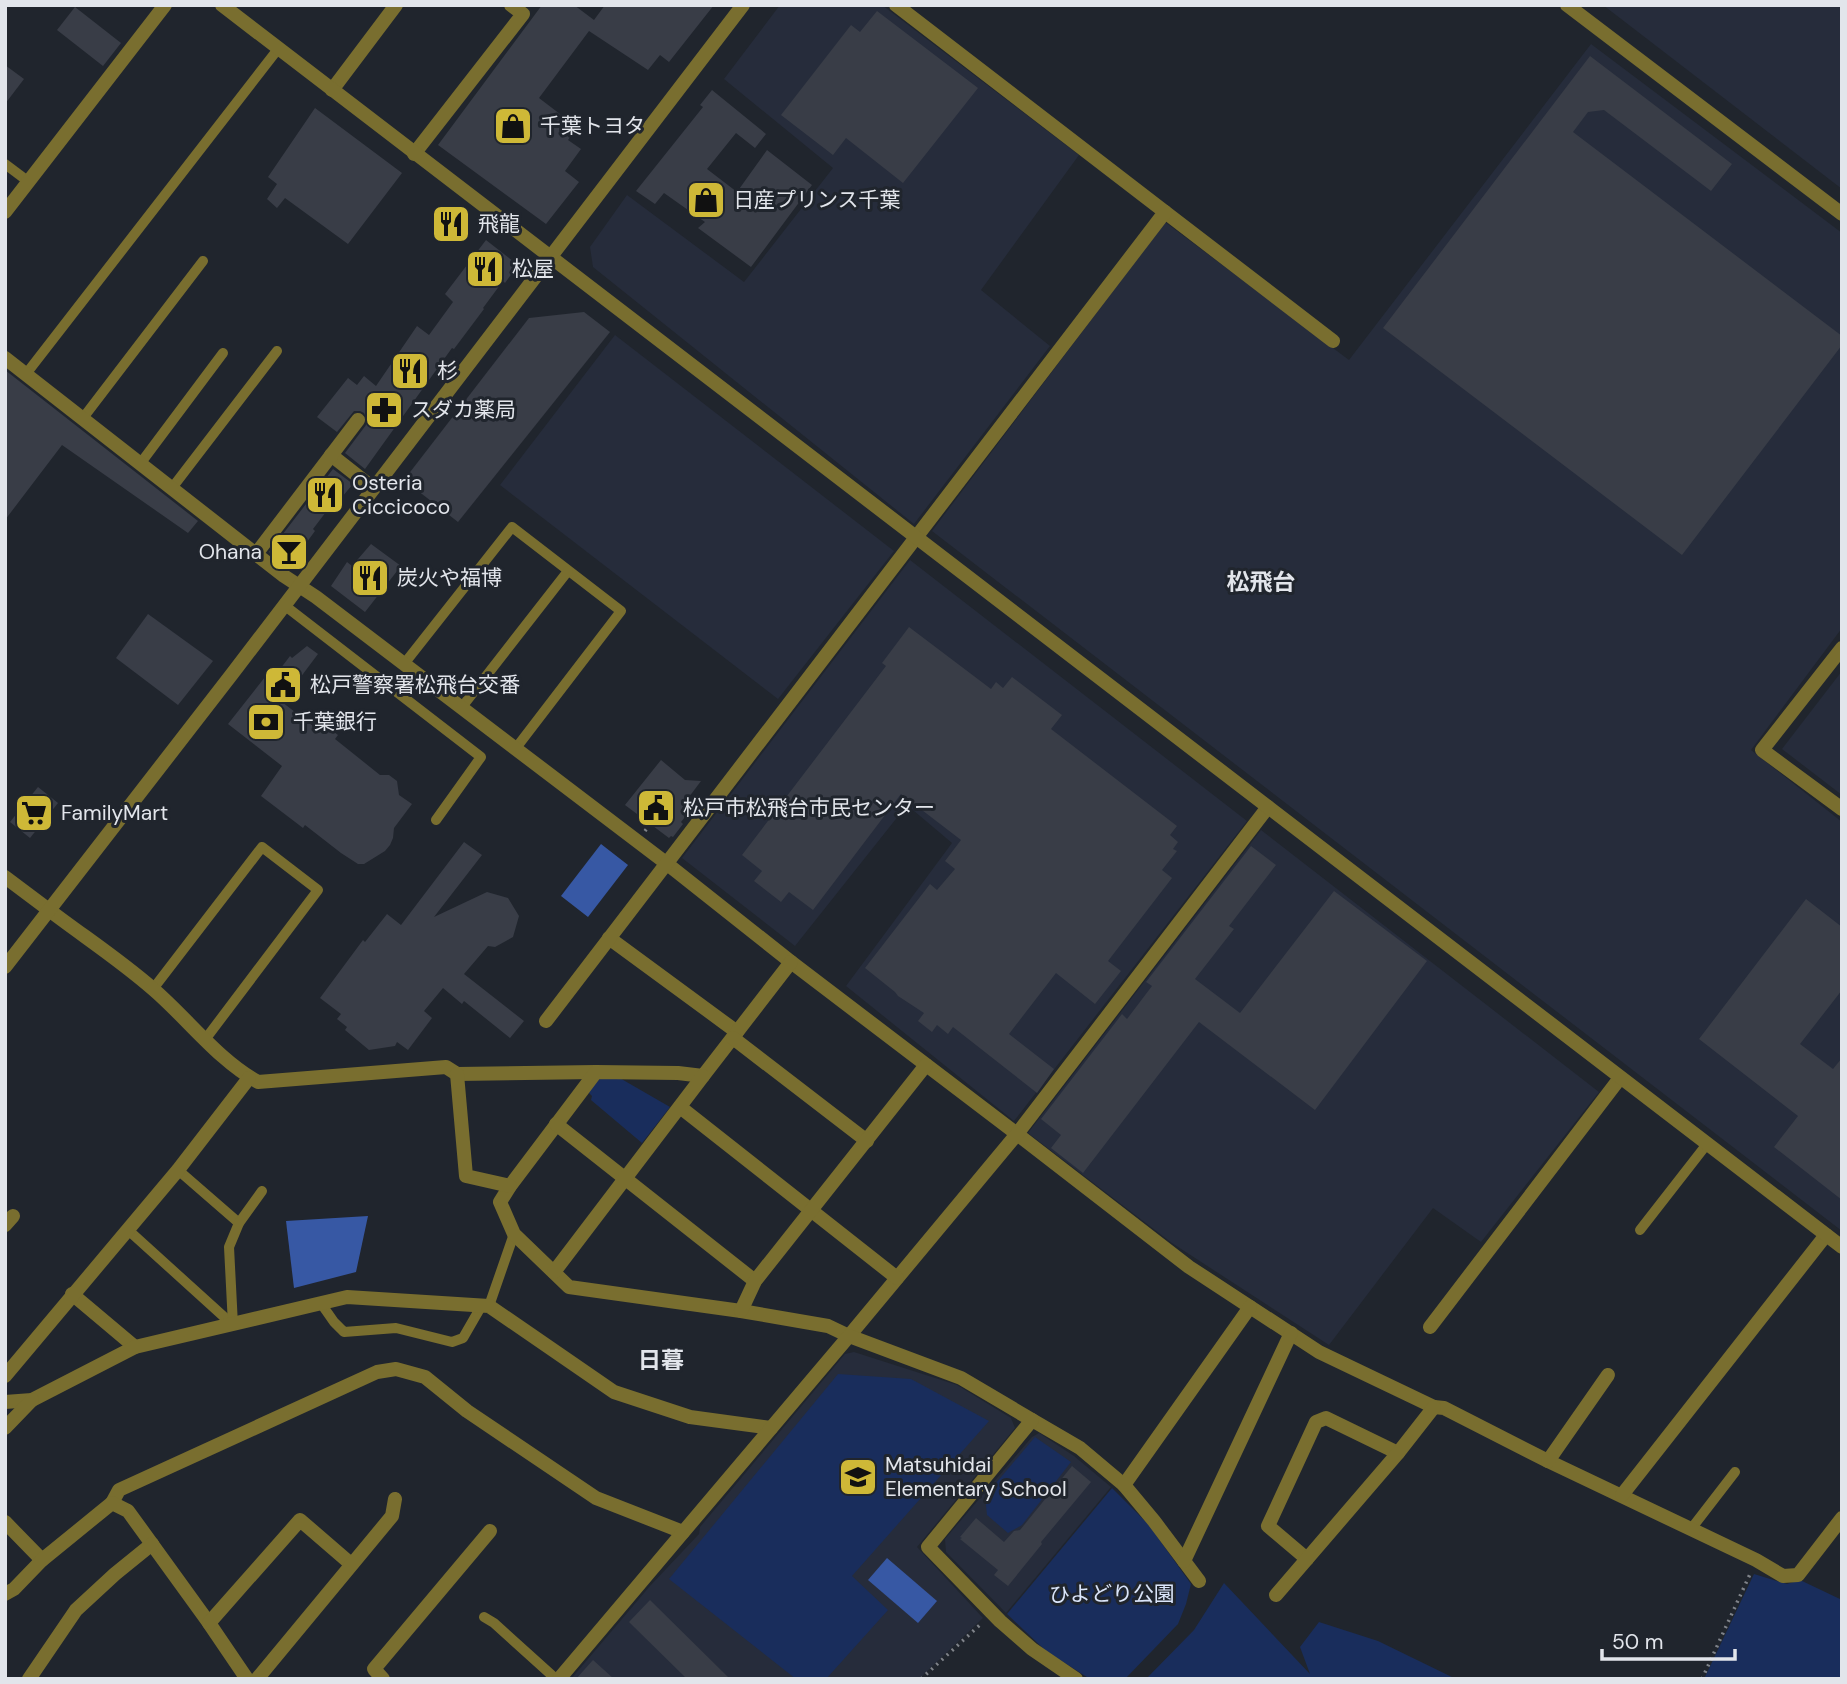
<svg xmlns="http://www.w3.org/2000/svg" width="1847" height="1684" viewBox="0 0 1847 1684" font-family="'DM Sans','Noto Sans JP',sans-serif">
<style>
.built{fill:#262c3b}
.green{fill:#192d5c}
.water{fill:#3758a4}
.building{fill:#393d47}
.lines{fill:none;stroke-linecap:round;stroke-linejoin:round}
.path{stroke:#7f838a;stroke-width:3.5;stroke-dasharray:2 5;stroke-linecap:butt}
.service{stroke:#796e2f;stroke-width:10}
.minor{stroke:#796e2f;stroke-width:14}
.tertiary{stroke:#796e2f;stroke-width:14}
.labels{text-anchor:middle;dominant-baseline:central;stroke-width:6;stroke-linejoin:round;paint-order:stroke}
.poi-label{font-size:21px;fill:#e2e5eb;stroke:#20252d;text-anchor:start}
.park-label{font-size:21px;fill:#dae5fa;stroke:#20252d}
.neighbourhood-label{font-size:23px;font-weight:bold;fill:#e2e5eb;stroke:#20252d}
</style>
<rect width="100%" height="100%" fill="#20252d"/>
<g class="built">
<path d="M780,5H882L1079,155L981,290L1050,346L914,524L593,267L590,247L627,195L744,282L833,168L724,79Z"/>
<path d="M1603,5H1842V189Z"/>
<path d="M1591,44L1842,233V628L1751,750L1842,822V1231L932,531L1165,222L1349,360Z"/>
<path d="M615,335L894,551L778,699L500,485Z"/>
<path d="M910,560L1247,821L1014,1121L846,986L952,843L907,805L795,946L682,858Z"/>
<path d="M1842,671V795L1782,749Z"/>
<path d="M1261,830L1599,1092L1481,1242L1433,1208L1329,1345L1172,1243L1028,1133Z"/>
<path d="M854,1352L957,1385L1011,1418L1015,1428L917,1547L983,1618L919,1679H571L650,1586L699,1534L700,1527L845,1354Z"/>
<path d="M1039,1433L1074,1456L1111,1487L1006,1613L946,1552L945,1539L1032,1437Z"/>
</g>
<g class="green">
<path d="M601,1077H618L670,1107L642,1143L591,1100L592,1096L588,1092Z"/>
<path d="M838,1374L911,1379L989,1421L852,1576L888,1610L826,1679H796L669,1579Z"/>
<path d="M1035,1437L1071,1462L1022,1525L1008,1533L987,1515L985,1496Z"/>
<path d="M1112,1488L1148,1524L1191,1584L1186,1604L1178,1624L1125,1679H1090L1046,1651L1007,1614Z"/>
<path d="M1754,1574L1787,1584L1800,1580L1842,1600V1679H1704Z"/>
<path d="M1224,1583L1310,1674L1300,1647L1319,1622L1378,1641L1456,1679H1146L1194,1630Z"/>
</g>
<g class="water">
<path d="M601,844L628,865L588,917L561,896Z"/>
<path d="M368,1216L356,1272L294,1288L286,1221Z"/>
<path d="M887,1558L937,1601L918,1623L868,1580Z"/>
</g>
<g class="building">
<path d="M542,5H574L594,20L605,5H714L669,62L660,55L648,70L589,31L539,98L577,127L568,140L581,149L565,171L579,182L546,224L438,145Z"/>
<path d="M75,7L121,43L103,66L57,30Z"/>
<path d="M877,11L978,88L903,183L846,138L833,155L781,115L851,25L860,32Z"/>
<path d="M1590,56L1732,164L1711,191L1604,110L1588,112L1573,132L1842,336V345L1682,555L1383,328Z"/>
<path d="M5,65L24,79L5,104Z"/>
<path d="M712,90L766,134L755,148L736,133L707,169L737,192L767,150L812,185L751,267L698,228L705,222L664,193L655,204L636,191L703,107L700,105Z"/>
<path d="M315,108L402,173L348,244L285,198L277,208L267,199L277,184L268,177Z"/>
<path d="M452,211L463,219L449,237L438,229Z"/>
<path d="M486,240L518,265L505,283L503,281L483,308L484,309L454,349L452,348L365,469L345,453L366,425L368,421L364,413L360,411H354L337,432L317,417L348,378L357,385L364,376L376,386L417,326L429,335L453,302L445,294Z"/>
<path d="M584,312L610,332L458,522L404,480L529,318Z"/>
<path d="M5,370L198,521L188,533L62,445L5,520Z"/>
<path d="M333,469L353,484L331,510L329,508L313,529L315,531L290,565L287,563L285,564L269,552Z"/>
<path d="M371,544L401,566L365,612L331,586L347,562L352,566Z"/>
<path d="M148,614L213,661L178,705L116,658Z"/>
<path d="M909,627L991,689L996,682L1003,688L1012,677L1062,715L1051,729L1177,826L1170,835L1178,842L1173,849L1177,851L1162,870L1172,878L1108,961L1121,971L1095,1004L1056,973L1009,1034L1054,1069L1037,1093L953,1027L948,1034L937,1025L932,1032L918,1021L924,1013L898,996L895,992L865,968L930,884L937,890L955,869L945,861L961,840L901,794L813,910L789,892L781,902L754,881L762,871L742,855L886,666L882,663Z"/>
<path d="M307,646L318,654L282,702L313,726L318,720L338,735L335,739L380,775H389L397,781L399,795L412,804L394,828L393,838L390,845L385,851L364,864H358L341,853L305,825L303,828L261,796L282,766L228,724L265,677L271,681L290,656L292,658Z"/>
<path d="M661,760L685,780L701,781L686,801L693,807L681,822L683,824L673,837L671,836L669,838L625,805Z"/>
<path d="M38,787L58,803L30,838L10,822Z"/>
<path d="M464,842L482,855L434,917L487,892L508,898L519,916L513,937L495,947L488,946L464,974L524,1021L510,1038L464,1001L462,1004L443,988L424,1011L432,1018L408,1050L397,1042L395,1046L369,1050L345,1030L347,1027L337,1019L341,1014L320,998L363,940L365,942L387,914L401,925Z"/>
<path d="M1251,846L1276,865L1229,926L1234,929L1195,979L1240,1013L1334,891L1427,961L1315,1110L1199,1022L1083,1173L1051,1148L1061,1135L1041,1119L1122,1014L1127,1019L1152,986L1146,982Z"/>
<path d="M1806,899L1842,927V990L1800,1044L1833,1069L1842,1058V1200L1774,1147L1798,1116L1699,1039Z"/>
<path d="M1072,1466L1091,1482L1041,1542L1042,1544L1008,1586L994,1575L998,1570L960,1539L962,1538L960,1537L976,1518L1004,1542L1014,1531L1020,1530Z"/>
<path d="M650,1600L730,1679H687L629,1622Z"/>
<path d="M593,1660L614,1679H576Z"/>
</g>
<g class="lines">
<g class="path">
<path d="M645,831L658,814"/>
<path d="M921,1679L982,1623"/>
<path d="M1702,1679L1751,1572"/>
</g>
<g class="service">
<path d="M5,164L29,182"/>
<path d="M26,374L278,49"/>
<path d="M83,418L203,261"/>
<path d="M140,464L223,353"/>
<path d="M172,488L277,351"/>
<path d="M284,605L481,757L436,820"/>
<path d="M404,664L512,527L621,611L516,748"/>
<path d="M462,707L568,571"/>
<path d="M153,989L262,847L318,890L204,1041"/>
<path d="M178,1170L239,1223"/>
<path d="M127,1229L233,1325"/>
<path d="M1640,1230L1707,1144"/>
<path d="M320,1302L334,1322L344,1332L396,1328L452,1342L463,1338L482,1305"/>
<path d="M489,1306L514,1234"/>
<path d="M233,1325L229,1247L239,1223L262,1191"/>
<path d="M1691,1529L1735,1472"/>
<path d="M484,1617L494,1623L556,1679"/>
</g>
<g class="minor">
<path d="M332,90L396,5"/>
<path d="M414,154L523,14L511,5"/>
<path d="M5,212L165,5"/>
<path d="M1165,212L1333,341"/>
<path d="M5,358L284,576L316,597L666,863L791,962L1017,1134L1189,1267L1319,1352L1434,1407L1444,1408L1548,1461L1756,1560L1783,1576L1798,1575L1842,1518"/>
<path d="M331,455L373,488"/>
<path d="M256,554L358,420"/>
<path d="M1842,648L1762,750L1842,809"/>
<path d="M49,910C83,936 120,960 153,989C188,1019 217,1059 258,1082L446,1067L457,1074L596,1072"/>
<path d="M609,938L737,1032"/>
<path d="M791,962L703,1076L678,1073L596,1072L510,1186L500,1202L514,1234L569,1287L741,1311L828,1326L849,1336L1017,1134L1268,807"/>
<path d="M546,1021L1165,212L896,5"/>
<path d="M733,1038L867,1141"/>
<path d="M457,1074L466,1176L510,1186"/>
<path d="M680,1107L897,1278"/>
<path d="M556,1124L755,1281"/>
<path d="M5,1225L13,1216"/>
<path d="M554,1272L703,1076"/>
<path d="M72,1294L135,1347"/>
<path d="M741,1311L755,1281L926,1065"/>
<path d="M1430,1327L1620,1078"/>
<path d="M5,1376L178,1170L249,1078"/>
<path d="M5,1402L32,1400L135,1347L347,1297L489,1306L614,1392L690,1417L771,1428"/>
<path d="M1032,1420L1080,1448L1124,1485L1154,1521L1199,1581"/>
<path d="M5,1428L32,1400"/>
<path d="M1548,1461L1608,1375"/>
<path d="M1124,1485L1250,1307"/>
<path d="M1622,1495L1826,1235"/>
<path d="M112,1503L119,1490L377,1372L396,1369L425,1377L467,1411L596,1498L683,1532"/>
<path d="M5,1522L42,1560"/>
<path d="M1307,1559L1268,1526L1316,1422L1326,1418L1398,1453"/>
<path d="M1184,1561L1291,1333"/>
<path d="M5,1594L14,1589L42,1560L112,1503L128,1511L209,1623L247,1679"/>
<path d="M1276,1595L1398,1453L1434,1407"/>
<path d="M209,1623L300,1520L351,1564"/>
<path d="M29,1679L76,1610L115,1574L152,1544"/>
<path d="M257,1679L392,1516L395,1499"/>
<path d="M383,1679L374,1669L490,1531"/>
<path d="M559,1679L849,1336L961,1378L1032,1420L928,1547L1000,1621L1032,1649L1076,1679"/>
</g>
<g class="tertiary">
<path d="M222,5L1842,1247"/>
<path d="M1567,5L1842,214"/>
<path d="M5,877L49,910"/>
<path d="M5,967L232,674L743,5"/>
</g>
</g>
<defs>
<symbol id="shop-square" viewBox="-11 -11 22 22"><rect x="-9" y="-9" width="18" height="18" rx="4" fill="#ceb837" stroke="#20252d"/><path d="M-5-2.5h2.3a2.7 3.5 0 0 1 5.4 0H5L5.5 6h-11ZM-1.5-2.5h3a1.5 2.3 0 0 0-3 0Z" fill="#111"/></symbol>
<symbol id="restaurant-square" viewBox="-11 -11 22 22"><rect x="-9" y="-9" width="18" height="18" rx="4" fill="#ceb837" stroke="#20252d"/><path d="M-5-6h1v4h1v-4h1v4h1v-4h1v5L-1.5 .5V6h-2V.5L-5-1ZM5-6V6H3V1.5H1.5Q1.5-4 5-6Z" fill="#111"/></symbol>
<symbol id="pharmacy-square" viewBox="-11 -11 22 22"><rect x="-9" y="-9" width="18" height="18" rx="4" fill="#ceb837" stroke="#20252d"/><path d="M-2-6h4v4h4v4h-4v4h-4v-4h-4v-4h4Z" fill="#111"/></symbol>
<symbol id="bar-square" viewBox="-11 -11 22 22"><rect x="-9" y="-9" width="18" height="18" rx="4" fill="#ceb837" stroke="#20252d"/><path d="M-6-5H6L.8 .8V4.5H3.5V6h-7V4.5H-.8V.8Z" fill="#111"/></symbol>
<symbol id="civic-square" viewBox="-11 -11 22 22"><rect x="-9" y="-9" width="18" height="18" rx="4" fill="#ceb837" stroke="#20252d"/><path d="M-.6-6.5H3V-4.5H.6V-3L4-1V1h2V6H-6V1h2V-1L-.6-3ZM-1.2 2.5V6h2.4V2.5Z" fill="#111"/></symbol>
<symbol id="bank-square" viewBox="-11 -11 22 22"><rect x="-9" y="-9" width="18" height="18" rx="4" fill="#ceb837" stroke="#20252d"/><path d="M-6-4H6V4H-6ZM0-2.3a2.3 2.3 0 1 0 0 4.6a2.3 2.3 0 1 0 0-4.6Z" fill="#111"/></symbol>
<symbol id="supermarket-square" viewBox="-11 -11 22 22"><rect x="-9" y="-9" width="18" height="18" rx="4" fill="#ceb837" stroke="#20252d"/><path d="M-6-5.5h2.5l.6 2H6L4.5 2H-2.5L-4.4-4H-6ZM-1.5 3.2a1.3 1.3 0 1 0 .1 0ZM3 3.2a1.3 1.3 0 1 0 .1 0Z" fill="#111"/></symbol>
<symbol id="school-square" viewBox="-11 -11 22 22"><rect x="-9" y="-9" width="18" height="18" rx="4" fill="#ceb837" stroke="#20252d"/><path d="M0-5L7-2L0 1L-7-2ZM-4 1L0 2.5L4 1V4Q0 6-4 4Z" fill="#111"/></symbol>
</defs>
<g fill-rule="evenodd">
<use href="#shop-square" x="491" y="104" width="44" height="44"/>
<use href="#shop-square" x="684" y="178" width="44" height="44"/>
<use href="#restaurant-square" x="429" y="202" width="44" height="44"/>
<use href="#restaurant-square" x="463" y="247" width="44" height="44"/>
<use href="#restaurant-square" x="388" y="349" width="44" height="44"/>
<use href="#pharmacy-square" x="362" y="388" width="44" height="44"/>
<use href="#restaurant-square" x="303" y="473" width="44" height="44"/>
<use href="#bar-square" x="267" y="530" width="44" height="44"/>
<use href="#restaurant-square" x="348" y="556" width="44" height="44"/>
<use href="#civic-square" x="261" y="663" width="44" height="44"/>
<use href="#bank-square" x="244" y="700" width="44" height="44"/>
<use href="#civic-square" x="634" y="786" width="44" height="44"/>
<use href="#supermarket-square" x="12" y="791" width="44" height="44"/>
<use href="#school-square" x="836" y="1455" width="44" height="44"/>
</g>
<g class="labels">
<g class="poi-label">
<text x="540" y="126">千葉トヨタ</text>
<text x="733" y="200">日産プリンス千葉</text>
<text x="478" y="224">飛龍</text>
<text x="512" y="269">松屋</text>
<text x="437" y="371">杉</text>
<text x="411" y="410">スダカ薬局</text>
<text x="352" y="483">Osteria<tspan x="352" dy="24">Ciccicoco</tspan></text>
<text x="262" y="552" text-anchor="end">Ohana</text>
<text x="397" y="578">炭火や福博</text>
<text x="310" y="685">松戸警察署松飛台交番</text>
<text x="293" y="722">千葉銀行</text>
<text x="683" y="808">松戸市松飛台市民センター</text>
<text x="61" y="813">FamilyMart</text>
<text x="885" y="1465">Matsuhidai<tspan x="885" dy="24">Elementary School</tspan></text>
</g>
<g class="park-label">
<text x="1112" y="1594">ひよどり公園</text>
</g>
<g class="neighbourhood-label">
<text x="1261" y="582">松飛台</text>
<text x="661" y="1360">日暮</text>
</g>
</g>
<rect width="1847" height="1684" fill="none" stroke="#e2e5eb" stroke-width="14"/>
<path d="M1602 1649v10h133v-10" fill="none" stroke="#e2e5eb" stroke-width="3.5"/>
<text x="1612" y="1649" font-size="21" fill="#e2e5eb" stroke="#20252d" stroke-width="5" paint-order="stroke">50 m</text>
</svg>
